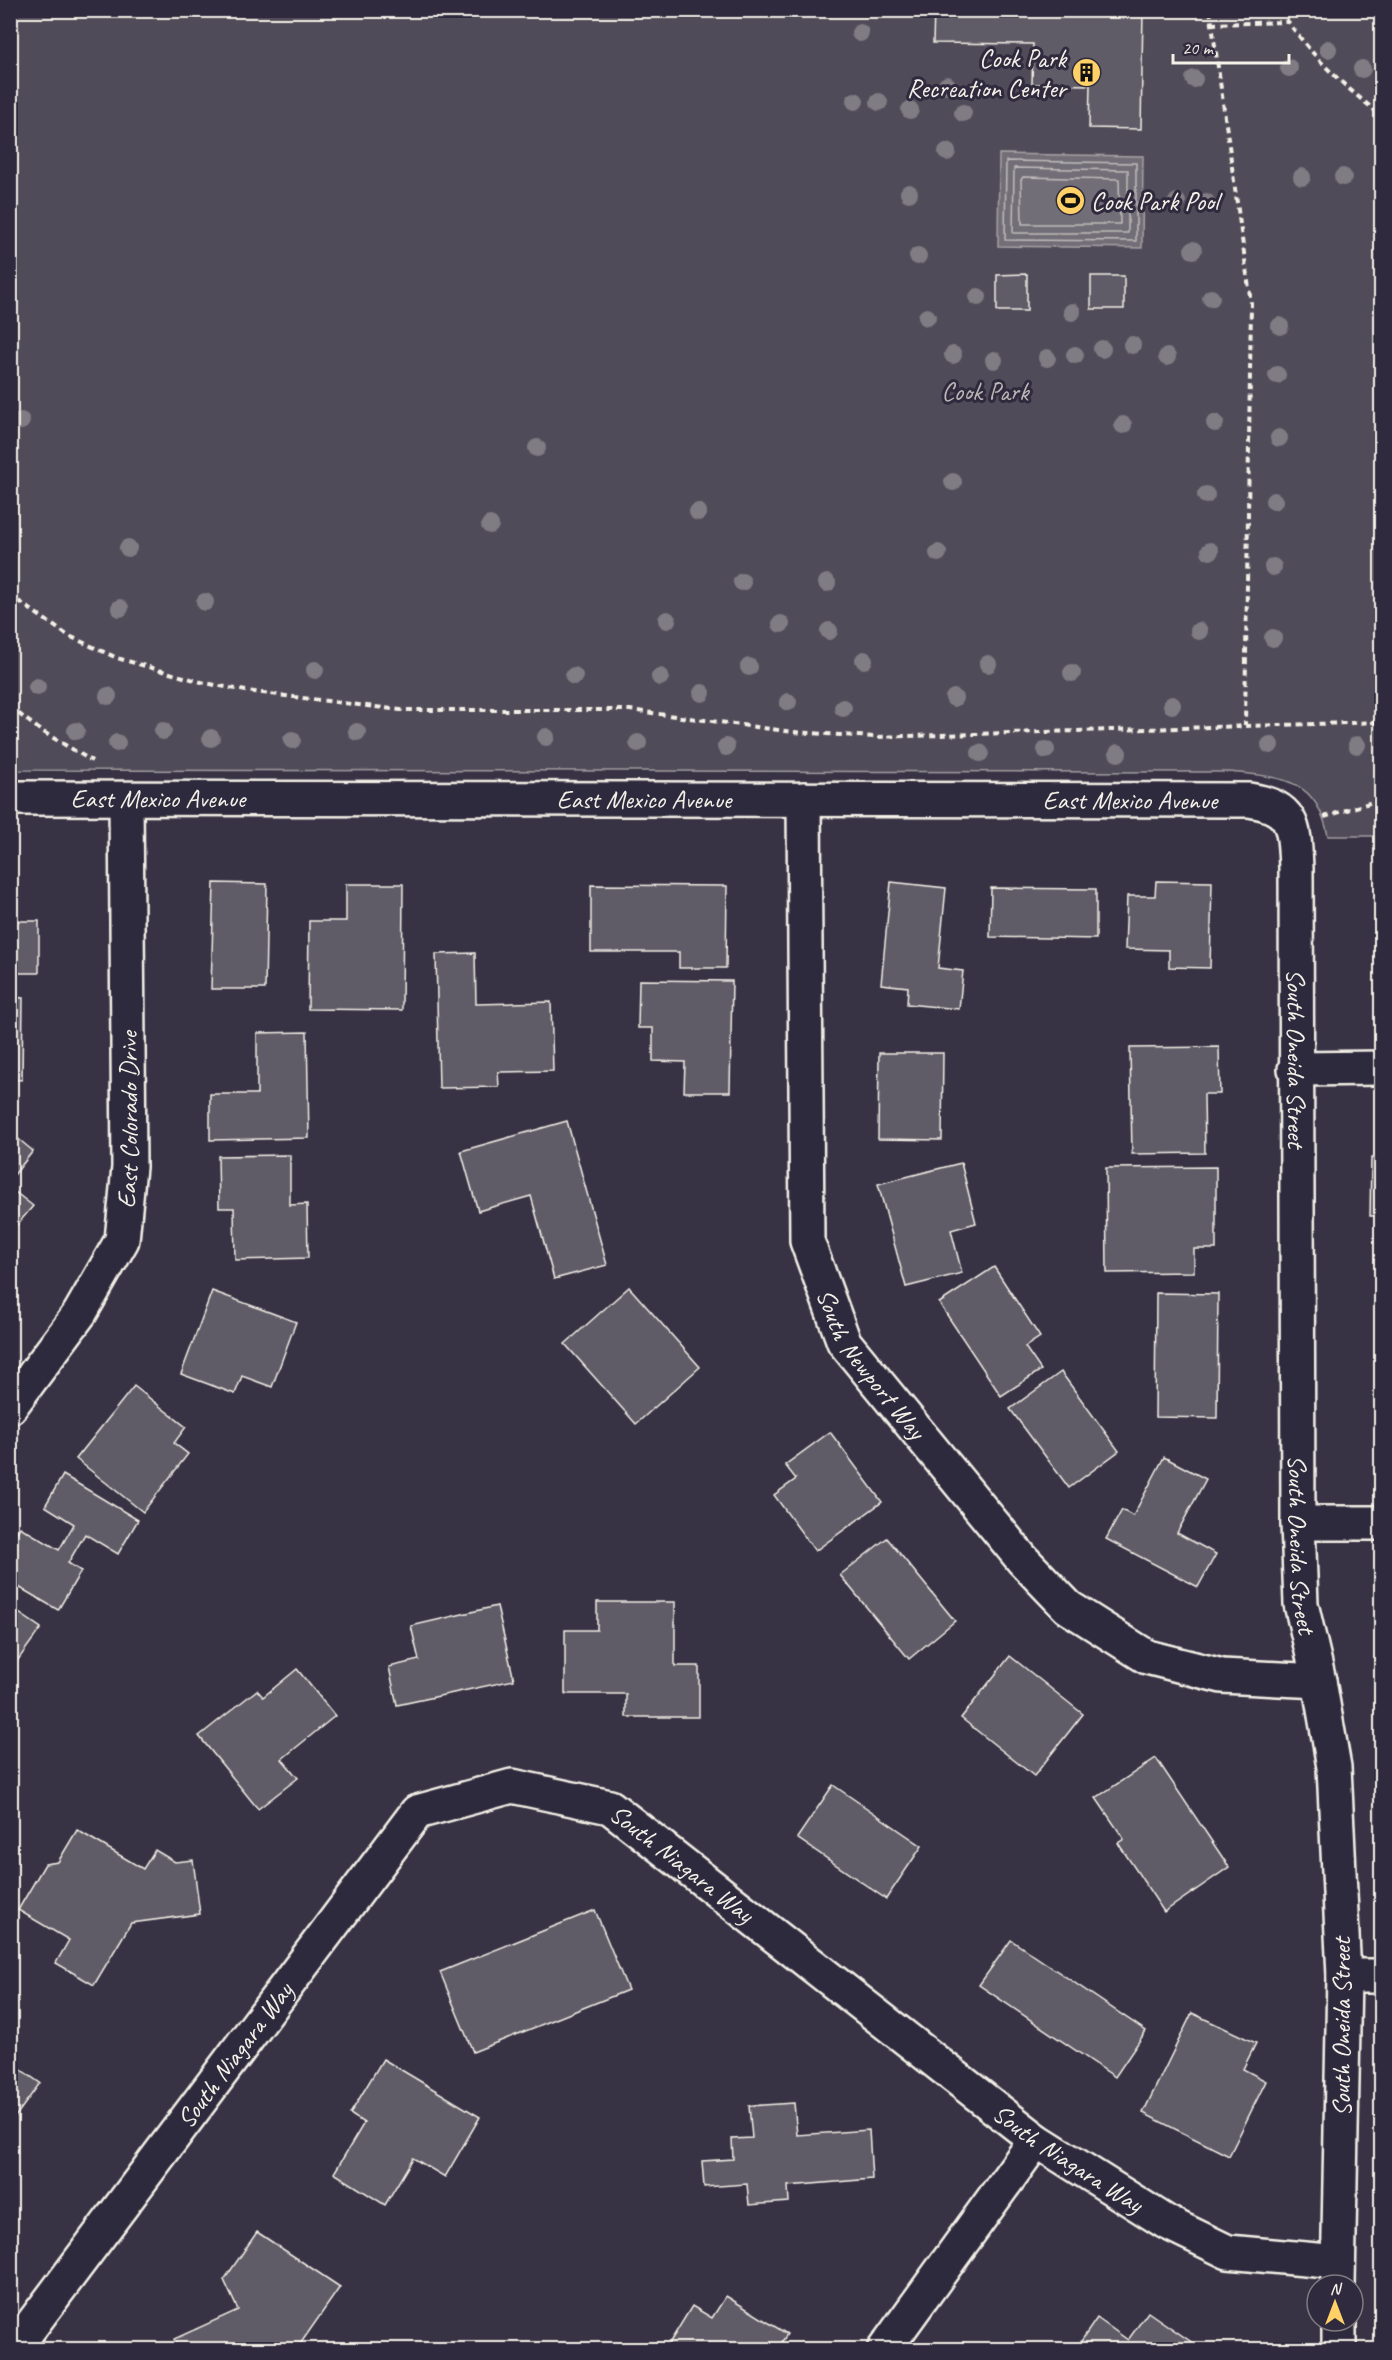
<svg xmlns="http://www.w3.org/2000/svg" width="1392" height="2360" viewBox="0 0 1392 2360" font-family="Caveat,sans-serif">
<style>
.green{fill:#504b59;stroke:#a29ea0;stroke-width:1.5}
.water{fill:#726e77;stroke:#a6a2a4;stroke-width:1.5}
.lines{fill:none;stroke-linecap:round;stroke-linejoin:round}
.shore{stroke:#c0bdbb;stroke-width:1.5}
.building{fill:#5f5c67;stroke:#f4f1e8;stroke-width:1.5}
.minor-casing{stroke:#f4f1e8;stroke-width:38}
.path{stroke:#f4f1e8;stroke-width:4;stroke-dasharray:6 4.5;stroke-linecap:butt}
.minor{stroke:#2f2a3d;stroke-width:33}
.tree{fill:#807b83}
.labels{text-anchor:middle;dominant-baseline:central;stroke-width:6;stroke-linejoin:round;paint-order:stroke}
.poi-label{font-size:26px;fill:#f4f1e8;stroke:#2f2a3d;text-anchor:end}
.park-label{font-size:26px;fill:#bbb7b6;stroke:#2f2a3d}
.street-label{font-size:26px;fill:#f4f1e8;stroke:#2f2a3d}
</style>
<rect width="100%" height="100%" fill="#373244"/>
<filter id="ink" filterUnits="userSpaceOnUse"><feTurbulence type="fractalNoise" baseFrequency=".0167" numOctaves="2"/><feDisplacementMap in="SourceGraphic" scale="12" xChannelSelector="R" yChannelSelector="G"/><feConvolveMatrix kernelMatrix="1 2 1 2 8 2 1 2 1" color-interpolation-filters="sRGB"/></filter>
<g filter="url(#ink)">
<path class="green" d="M11,11H1381V836H1328C1317,777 1280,777 1228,772L11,770Z"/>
<path class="water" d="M999,154L1143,156L1142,248L998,246Z"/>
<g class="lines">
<g class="shore">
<path d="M1006,161L1136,163V241L1005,240Z"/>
<path d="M1014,168L1128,170V233H1013Z"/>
<path d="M1023,177L1119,179L1120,224H1022L1021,180Z"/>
</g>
</g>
<g class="building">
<path d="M934,10H1143L1141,129L1089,128L1090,85L1032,84L1033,44L933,43Z"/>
<path d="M1027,274V311H997V275Z"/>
<rect x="1091" y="276" width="33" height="33"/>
<path d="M1156,881L1212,882L1210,968L1169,967V950L1125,949L1127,896H1155Z"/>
<path d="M891,882L946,888L938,968L963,971L959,1009L907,1004L908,987L881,984Z"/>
<path d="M214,883L267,884L265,989H211Z"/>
<path d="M346,884H403L402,1010L308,1009L309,921H346Z"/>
<path d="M591,885L727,886L726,968H679V952H591Z"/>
<path d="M991,888L1096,889V939L990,937Z"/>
<path d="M1378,900H1382V960H1380Z"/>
<rect x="10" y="921" width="29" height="52"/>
<path d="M475,953L476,1004L551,1002L553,1071L498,1072L499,1087L439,1088L436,954Z"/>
<path d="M639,980L732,981L730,1092H684L685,1062L653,1061V1028H638Z"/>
<path d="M10,997L23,998L22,1080L10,1079Z"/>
<path d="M307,1032L309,1138L210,1140V1094H257V1033Z"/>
<path d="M1219,1047L1220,1094H1204L1205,1153L1132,1154L1130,1048Z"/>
<path d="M879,1053H943L942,1140L878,1139Z"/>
<path d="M567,1121L607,1265L554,1279L531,1196L478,1211L461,1151Z"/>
<path d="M10,1132L33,1151L10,1180Z"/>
<path d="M290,1155V1205L307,1204L308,1258L235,1260L234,1208H219L218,1156Z"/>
<path d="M1371,1158L1382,1159V1216H1370Z"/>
<path d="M961,1163L976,1223L951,1230L962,1273L906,1287L878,1184Z"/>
<path d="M1216,1167V1249H1194V1272L1107,1273L1106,1168Z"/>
<path d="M10,1188L33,1206L10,1233Z"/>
<path d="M994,1267L1040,1337L1025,1347L1041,1370L1001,1396L939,1303Z"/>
<path d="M629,1287L700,1367L636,1424L565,1344Z"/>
<path d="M212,1291L296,1322L272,1387L242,1376L235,1394L181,1374Z"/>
<path d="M1156,1293L1218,1294L1217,1418L1155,1417Z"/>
<path d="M1061,1372L1119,1451L1069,1488L1010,1409Z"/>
<path d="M1377,1372H1382V1433H1376Z"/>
<path d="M134,1386L186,1427L174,1443L188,1454L143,1512L76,1459Z"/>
<path d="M830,1432L882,1502L815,1551L774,1495L796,1479L785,1465Z"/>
<path d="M1164,1457L1206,1479L1177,1533L1216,1554L1198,1587L1106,1539L1122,1510L1133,1516Z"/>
<path d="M63,1475L138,1520L118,1554L85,1534L68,1563L81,1571L58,1610L10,1582V1543L20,1527L59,1550L74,1524L45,1506Z"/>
<path d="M887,1538L955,1621L909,1659L840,1575Z"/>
<path d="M597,1602H675V1666H699V1717H626V1694H565V1630H597Z"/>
<path d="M497,1606L514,1680L397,1705L389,1667L419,1660L411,1626Z"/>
<path d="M10,1607L41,1628L10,1671Z"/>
<path d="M1010,1656L1083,1714L1034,1776L961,1718Z"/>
<path d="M297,1669L335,1716L282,1759L298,1778L258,1809L199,1736L257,1690L263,1697Z"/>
<path d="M1156,1758L1229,1867L1164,1912L1118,1843L1124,1839L1096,1798Z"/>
<path d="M833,1785L922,1846L886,1899L797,1838Z"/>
<path d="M77,1830L143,1869L155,1850L175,1862L193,1860L200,1914L131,1923L94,1985L56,1963L69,1940L18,1910L45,1864L58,1862Z"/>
<path d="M595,1910L628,1990L473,2052L440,1972Z"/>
<path d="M1011,1940L1146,2031L1115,2077L979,1985Z"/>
<path d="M1192,2013L1256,2043L1243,2069L1266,2081L1229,2156L1143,2113Z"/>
<path d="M383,2059L480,2117L445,2177L413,2158L385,2205L334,2173L364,2123L350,2114Z"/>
<path d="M10,2062L40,2083L10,2124Z"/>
<path d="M794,2103L797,2135L869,2130L872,2179L788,2186L789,2202L749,2205L747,2184L704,2187L702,2161L733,2159L732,2139L752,2138L749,2106Z"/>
<path d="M257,2232L340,2287L296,2350H179L174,2339L238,2310L224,2280Z"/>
<path d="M726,2296L787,2334L777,2350H665L692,2306L712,2318Z"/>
<path d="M1148,2312L1203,2350H1075L1097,2318L1128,2340Z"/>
</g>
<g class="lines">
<defs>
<g id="minor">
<path id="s1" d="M10,798L1249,800C1295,807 1294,827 1296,868L1298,1523L1301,1604L1319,1681L1334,1767L1344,1976L1338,2285"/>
<path id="s2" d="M804,799L807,1241L844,1342L1022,1559L1068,1607L1147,1657L1222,1676L1319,1681"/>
<path d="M1295,1069L1382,1068"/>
<path id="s3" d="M10,1407L80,1313L122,1240L129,1167L126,799"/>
<path d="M1298,1523H1382"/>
<path d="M1344,1976H1382"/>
<path d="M1339,2321V2350"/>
<path id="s4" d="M13,2350L417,1812L512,1786L610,1807L1036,2140L1166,2222L1228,2252L1338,2262"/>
<path d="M884,2350L1036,2140"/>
</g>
</defs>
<use href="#minor" class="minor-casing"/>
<g class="path">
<path d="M1210,10L1251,303L1245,725"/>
<path d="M1280,10C1311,56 1339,82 1382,116"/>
<path d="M1211,24L1288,22"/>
<path d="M10,595L67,635L117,658L205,683L246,691L400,710H630L793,732L874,737L1382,722"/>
<path d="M10,707L40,730L92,761"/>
<path d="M1324,817L1382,799"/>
</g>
<use href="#minor" class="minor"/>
</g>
<g class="tree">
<circle cx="860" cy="33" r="9"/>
<circle cx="1328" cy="49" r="9"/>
<circle cx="1289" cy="68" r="9"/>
<circle cx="1362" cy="69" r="9"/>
<circle cx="1194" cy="79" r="9"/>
<circle cx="947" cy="85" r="9"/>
<circle cx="855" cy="101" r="9"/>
<circle cx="879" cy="102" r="9"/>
<circle cx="910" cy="110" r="9"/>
<circle cx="963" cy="113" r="9"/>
<circle cx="947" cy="152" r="9"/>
<circle cx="1302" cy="177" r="9"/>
<circle cx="1343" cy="177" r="9"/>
<circle cx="909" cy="193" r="9"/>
<circle cx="1177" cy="202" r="9"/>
<circle cx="1206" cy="202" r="9"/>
<circle cx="1193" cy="250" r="9"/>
<circle cx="918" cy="256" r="9"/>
<circle cx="978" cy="297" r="9"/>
<circle cx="1211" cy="298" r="9"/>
<circle cx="1072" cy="312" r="9"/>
<circle cx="927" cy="317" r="9"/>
<circle cx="1280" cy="326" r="9"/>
<circle cx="1132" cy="345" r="9"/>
<circle cx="1102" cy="349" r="9"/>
<circle cx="953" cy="355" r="9"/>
<circle cx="1075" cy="355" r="9"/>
<circle cx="1167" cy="357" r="9"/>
<circle cx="1047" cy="358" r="9"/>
<circle cx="994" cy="360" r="9"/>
<circle cx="1277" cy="375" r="9"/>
<circle cx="21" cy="421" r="9"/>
<circle cx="1215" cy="423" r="9"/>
<circle cx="1123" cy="425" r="9"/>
<circle cx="1279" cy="438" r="9"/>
<circle cx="537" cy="448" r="9"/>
<circle cx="953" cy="482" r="9"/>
<circle cx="1206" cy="495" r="9"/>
<circle cx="1274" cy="501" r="9"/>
<circle cx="698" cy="512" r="9"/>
<circle cx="490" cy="525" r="9"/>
<circle cx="128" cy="548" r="9"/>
<circle cx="1210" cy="551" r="9"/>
<circle cx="938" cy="553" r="9"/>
<circle cx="1273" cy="567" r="9"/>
<circle cx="742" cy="582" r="9"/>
<circle cx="827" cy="583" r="9"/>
<circle cx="205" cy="602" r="9"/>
<circle cx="120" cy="608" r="9"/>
<circle cx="667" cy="620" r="9"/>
<circle cx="781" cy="624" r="9"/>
<circle cx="829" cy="631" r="9"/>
<circle cx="1199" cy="631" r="9"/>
<circle cx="1273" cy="638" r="9"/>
<circle cx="864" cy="660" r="9"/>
<circle cx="988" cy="664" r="9"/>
<circle cx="749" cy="667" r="9"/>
<circle cx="315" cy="670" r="9"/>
<circle cx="1072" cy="673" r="9"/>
<circle cx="574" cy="676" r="9"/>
<circle cx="660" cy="677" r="9"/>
<circle cx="37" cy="687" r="9"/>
<circle cx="702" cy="693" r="9"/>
<circle cx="108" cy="696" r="9"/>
<circle cx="954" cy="698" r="9"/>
<circle cx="788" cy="702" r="9"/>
<circle cx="1172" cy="705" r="9"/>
<circle cx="843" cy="708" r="9"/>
<circle cx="76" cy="731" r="9"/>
<circle cx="163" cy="731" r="9"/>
<circle cx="357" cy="732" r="9"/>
<circle cx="546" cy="737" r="9"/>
<circle cx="211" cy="738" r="9"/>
<circle cx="292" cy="740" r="9"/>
<circle cx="117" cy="743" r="9"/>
<circle cx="638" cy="743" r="9"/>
<circle cx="1270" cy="745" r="9"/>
<circle cx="1357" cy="745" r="9"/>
<circle cx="726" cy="747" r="9"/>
<circle cx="1046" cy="750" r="9"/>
<circle cx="980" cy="753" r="9"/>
<circle cx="1118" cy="753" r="9"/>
</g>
</g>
<defs>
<symbol id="building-disc" viewBox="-11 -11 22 22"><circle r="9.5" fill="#ffd166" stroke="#2f2a3d"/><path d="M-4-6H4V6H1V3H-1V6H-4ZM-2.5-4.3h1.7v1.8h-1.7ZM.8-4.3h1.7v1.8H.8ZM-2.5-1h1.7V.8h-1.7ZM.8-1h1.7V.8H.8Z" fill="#111"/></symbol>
<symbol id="stadium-disc" viewBox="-11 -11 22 22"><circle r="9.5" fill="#ffd166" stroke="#2f2a3d"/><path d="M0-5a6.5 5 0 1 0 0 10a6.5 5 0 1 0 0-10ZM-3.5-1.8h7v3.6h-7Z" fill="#111"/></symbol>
</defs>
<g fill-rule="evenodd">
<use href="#building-disc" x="1070" y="56" width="33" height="33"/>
<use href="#stadium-disc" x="1054" y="184" width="33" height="33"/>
</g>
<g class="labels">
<g class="poi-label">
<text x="1066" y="58">Cook Park<tspan x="1066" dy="30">Recreation Center</tspan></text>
<text x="1091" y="201" text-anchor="start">Cook Park Pool</text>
</g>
<g class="park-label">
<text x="985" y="391">Cook Park</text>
</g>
<g class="street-label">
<text stroke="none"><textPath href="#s1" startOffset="148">East Mexico Avenue</textPath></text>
<text stroke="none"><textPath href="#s1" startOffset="634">East Mexico Avenue</textPath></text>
<text stroke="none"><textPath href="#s1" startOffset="1120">East Mexico Avenue</textPath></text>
<text stroke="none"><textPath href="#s1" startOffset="1524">South Oneida Street</textPath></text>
<text stroke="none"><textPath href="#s3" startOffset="322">East Colorado Drive</textPath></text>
<text stroke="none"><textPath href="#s2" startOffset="582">South Newport Way</textPath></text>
<text stroke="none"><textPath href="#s1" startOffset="2010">South Oneida Street</textPath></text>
<text stroke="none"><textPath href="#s4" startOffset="963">South Niagara Way</textPath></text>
<text transform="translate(1341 2027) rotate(-90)">South Oneida Street</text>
<text stroke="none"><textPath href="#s4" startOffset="369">South Niagara Way</textPath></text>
<text stroke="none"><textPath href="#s4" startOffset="1449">South Niagara Way</textPath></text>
</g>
</g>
<rect width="1392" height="2360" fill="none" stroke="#2f2a3d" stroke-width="36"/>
<rect x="18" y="18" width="1356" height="2324" fill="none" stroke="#f4f1e8" stroke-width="2" filter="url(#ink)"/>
<g transform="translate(1335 2303)"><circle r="28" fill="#2f2a3d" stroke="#7e7a81" stroke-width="1.5"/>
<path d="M0-4.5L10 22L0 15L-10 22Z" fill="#ffd166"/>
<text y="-9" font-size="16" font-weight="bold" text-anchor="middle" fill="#f4f1e8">N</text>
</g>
<path d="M1173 54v9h116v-9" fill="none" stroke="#f4f1e8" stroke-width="3"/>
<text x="1182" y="54" font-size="18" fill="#f4f1e8" stroke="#2f2a3d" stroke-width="4.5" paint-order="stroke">20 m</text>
</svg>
